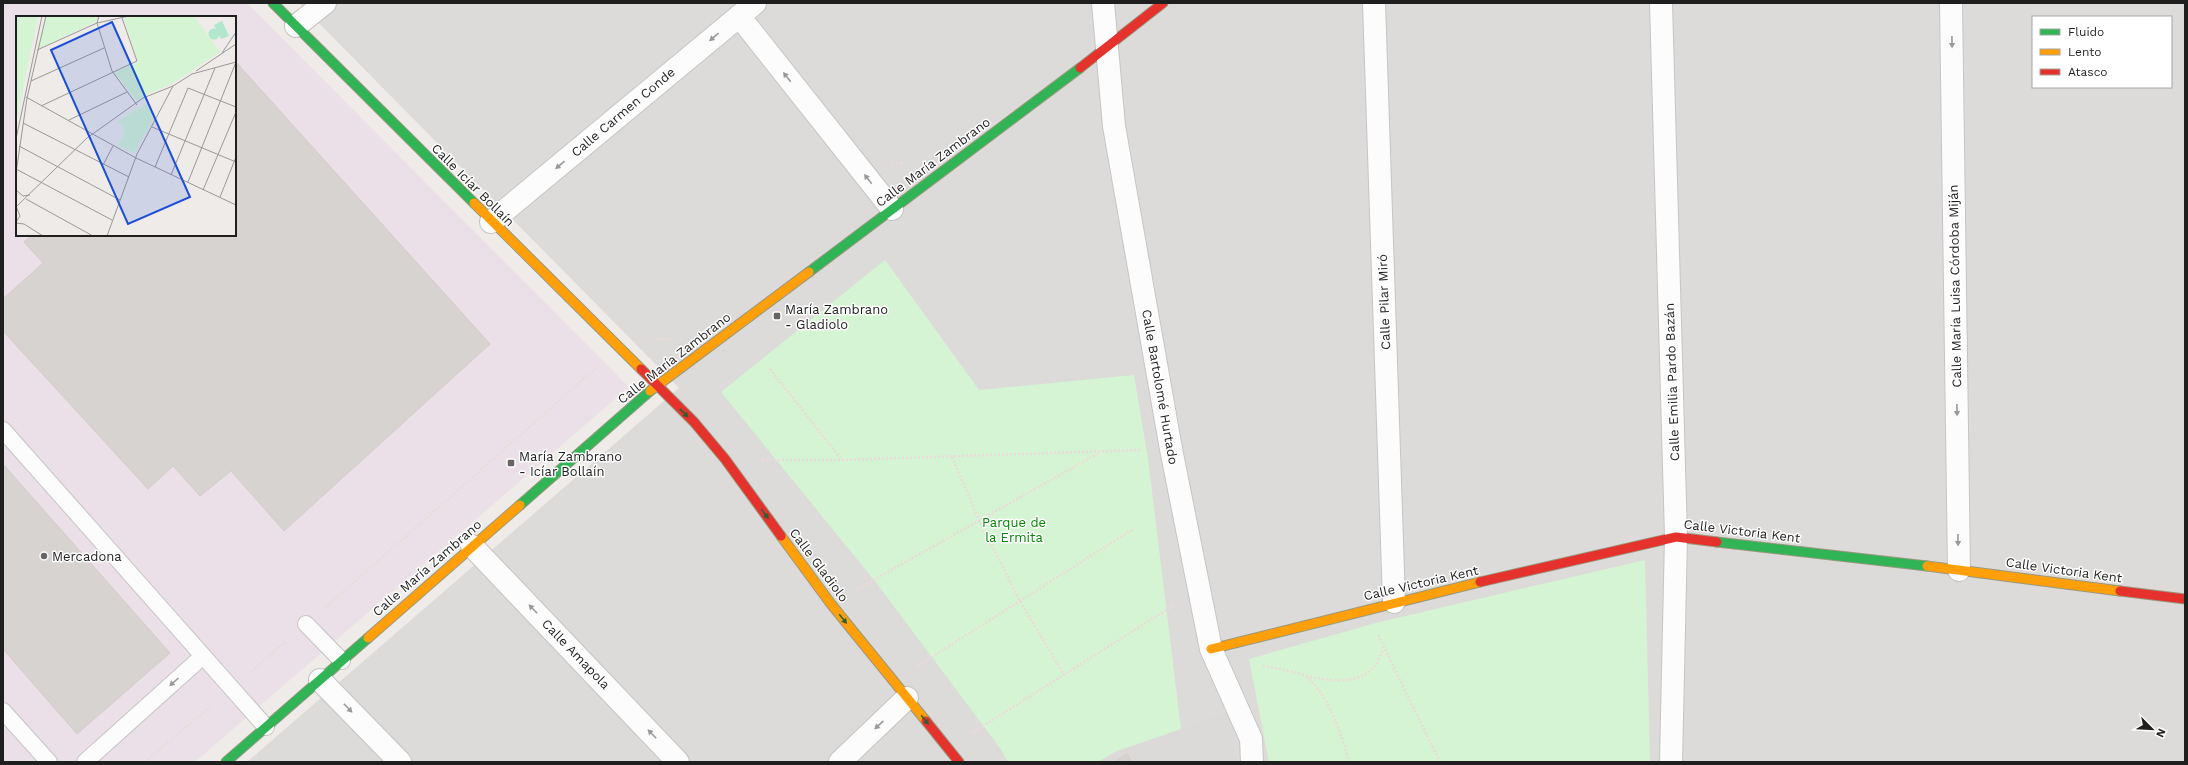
<svg xmlns="http://www.w3.org/2000/svg" width="2188" height="765" viewBox="0 0 2188 765" font-family="'Work Sans',sans-serif">
<style>
.residential{fill:#dddbd9;fill-rule:evenodd}
.industrial{fill:#ece0e8;fill-rule:evenodd}
.religious{fill:#dcdad9}
.park{fill:#d5f4d3}
.building{fill:#d6d3d1;stroke:#d1cdc9}
.lines{fill:none;stroke-linecap:round;stroke-linejoin:round}
.lane-casing{stroke:#c6c5c4;stroke-width:18}
.street-casing{stroke:#c6c5c4;stroke-width:24}
.fast-casing{stroke:#99987f;stroke-width:11}
.slow-casing{stroke:#99987f;stroke-width:11}
.jam-casing{stroke:#99987f;stroke-width:11}
.path{stroke:#ecdad9;stroke-width:2.5;stroke-dasharray:2 2;stroke-linecap:butt}
.lane{stroke:#fcfcfc;stroke-width:16}
.street{stroke:#fcfcfc;stroke-width:22}
.fast{stroke:#30b455;stroke-width:9}
.slow{stroke:#ff9f0a;stroke-width:9}
.jam{stroke:#e5322d;stroke-width:9}
.oneway{fill:#999}
.oneway2{fill:#276237}
.poi-dot{fill:#676665;stroke:#fff;stroke-width:1.5}
.labels{text-anchor:middle;dominant-baseline:central;stroke-width:3;stroke-linejoin:round;paint-order:stroke}
.street-label{font-size:13px;fill:#1f1f1f;stroke:#fff}
.poi-label{font-size:13px;fill:#1f1f1f;stroke:#fff;text-anchor:start}
.park-label{font-size:13px;fill:#068507;stroke:#fff}
.inset-road{fill:none;stroke:#9b9998;stroke-width:1}
.view{fill:#1d4ed8;fill-opacity:0.15;stroke:#1d4ed8;stroke-width:2}
.inset-edge{fill:none;stroke:#1f1f1f;stroke-width:2}
</style>
<rect width="100%" height="100%" fill="#eeebe8"/>
<path class="residential" d="M299,3H2185V762H247L679,388ZM2033,17H2171V87H2033Z"/>
<path class="industrial" d="M3,3H247L629,387L195,762H3ZM17,17H235V235H17Z"/>
<path class="religious" d="M1229,712L1236,762H1098L1117,751Z"/>
<g class="park">
<path d="M885,260L979,390L1134,375L1148,459L1181,729L1117,751L1098,762H1008L1000,748L878,585L721,392Z"/>
<path d="M1645,560L1650,762H1269L1249,659L1376,623Z"/>
</g>
<g class="building">
<path d="M235,61L490,344L284,531L231,471L200,496L173,466L148,489L3,331V299L43,263L24,242L32,235H235Z"/>
<path d="M3,464L170,653L77,734L3,649Z"/>
<path d="M1127,754L1132,762H1114Z"/>
</g>
<g class="lines">
<defs>
<g id="lane">
<path d="M3,430L266,727"/>
<path d="M306,624L342,661"/>
<path d="M3,711L49,762"/>
<path d="M85,762L203,656"/>
</g>
<g id="street">
<path d="M1103,3L1114,126L1171,449L1211,649L1251,739L1252,762"/>
<path d="M1374,3L1394,602"/>
<path d="M1661,3L1676,537L1671,762"/>
<path d="M1951,3L1959,570"/>
<path d="M739,16L892,209"/>
<path d="M296,26L325,3"/>
<path d="M491,222L755,3"/>
<path d="M472,546L678,762"/>
<path d="M320,680L400,762"/>
<path d="M840,762L907,698"/>
</g>
<g id="fast">
<path d="M273,3L474,203"/>
<path d="M809,272L1080,68"/>
<path d="M520,505L650,391"/>
<path d="M1717,542L1927,566"/>
<path d="M226,762L368,638"/>
</g>
<g id="slow">
<path d="M474,203L641,369"/>
<path d="M650,391L809,272"/>
<path d="M781,536L831,604L926,721"/>
<path d="M1927,566L2120,591"/>
<path d="M368,638L520,505"/>
<path d="M1211,649L1480,582"/>
</g>
<g id="jam">
<path d="M1080,68L1163,3"/>
<path d="M641,369L694,422L725,459L781,536"/>
<path d="M1480,582L1676,537L1717,542"/>
<path d="M2120,591L2185,599"/>
<path d="M926,721L959,762"/>
</g>
</defs>
<use href="#lane" class="lane-casing"/>
<use href="#street" class="street-casing"/>
<use href="#fast" class="fast-casing"/>
<use href="#slow" class="slow-casing"/>
<use href="#jam" class="jam-casing"/>
<g class="path">
<path d="M892,162L903,164"/>
<path d="M653,339H670"/>
<path d="M770,369L842,460"/>
<path d="M952,457L979,520L1020,601L1064,675"/>
<path d="M762,460H842L1142,450"/>
<path d="M856,590L1099,453"/>
<path d="M325,608L598,366"/>
<path d="M1378,635L1440,762"/>
<path d="M918,666L1133,529"/>
<path d="M1263,666C1273,668 1297,671 1305,676C1327,691 1343,737 1349,762"/>
<path d="M251,672L286,641"/>
<path d="M1306,676C1329,680 1354,686 1373,668C1378,664 1380,655 1383,649"/>
<path d="M972,733L1174,605"/>
<path d="M145,762L212,705"/>
</g>
<use href="#lane" class="lane"/>
<use href="#street" class="street"/>
<use href="#fast" class="fast"/>
<use href="#slow" class="slow"/>
<use href="#jam" class="jam"/>
</g>
<defs><path id="oneway-solid" d="M-6-.8H1V-3.2L6.5 0L1 3.2V.8H-6Z"/></defs>
<g class="oneway">
<use href="#oneway-solid" transform="translate(714 37) rotate(140)"/>
<use href="#oneway-solid" transform="translate(1952 42) rotate(89)"/>
<use href="#oneway-solid" transform="translate(787 77) rotate(-128)"/>
<use href="#oneway-solid" transform="translate(560 165) rotate(140)"/>
<use href="#oneway-solid" transform="translate(868 179) rotate(-128)"/>
<use href="#oneway-solid" transform="translate(1957 410) rotate(89)"/>
<use href="#oneway-solid" transform="translate(1958 540) rotate(89)"/>
<use href="#oneway-solid" transform="translate(533 609) rotate(-134)"/>
<use href="#oneway-solid" transform="translate(174 682) rotate(138)"/>
<use href="#oneway-solid" transform="translate(348 708) rotate(46)"/>
<use href="#oneway-solid" transform="translate(879 725) rotate(137)"/>
<use href="#oneway-solid" transform="translate(652 734) rotate(-134)"/>
</g>
<g class="oneway2">
<use href="#oneway-solid" transform="translate(684 413) rotate(44)"/>
<use href="#oneway-solid" transform="translate(765 514) rotate(54)"/>
<use href="#oneway-solid" transform="translate(843 619) rotate(51)"/>
<use href="#oneway-solid" transform="translate(925 720) rotate(51)"/>
</g>
<g class="poi-dot">
<rect x="773" y="312" width="8" height="8" rx="2"/>
<rect x="507" y="459" width="8" height="8" rx="2"/>
<circle cx="44" cy="556" r="4"/>
</g>
<g class="labels">
<g class="street-label">
<text transform="translate(623 112) rotate(-40)">Calle Carmen Conde</text>
<text transform="translate(933 162) rotate(-37)">Calle María Zambrano</text>
<text transform="translate(473 185) rotate(45)">Calle Icíar Bollaín</text>
<text transform="translate(1955 286) rotate(-91)">Calle María Luisa Córdoba Miján</text>
<text transform="translate(1384 302) rotate(-92)">Calle Pilar Miró</text>
<text transform="translate(674 358) rotate(-38)">Calle María Zambrano</text>
<text transform="translate(1672 382) rotate(-92)">Calle Emilia Pardo Bazán</text>
<text transform="translate(1160 387) rotate(80)">Calle Bartolomé Hurtado</text>
<text transform="translate(1742 531) rotate(7)">Calle Victoria Kent</text>
<text transform="translate(819 565) rotate(53)">Calle Gladiolo</text>
<text transform="translate(427 568) rotate(-41)">Calle María Zambrano</text>
<text transform="translate(2064 570) rotate(8)">Calle Victoria Kent</text>
<text transform="translate(1421 583) rotate(-13)">Calle Victoria Kent</text>
<text transform="translate(576 654) rotate(46)">Calle Amapola</text>
</g>
<g class="poi-label">
<text x="785" y="309">María Zambrano<tspan x="785" dy="15">- Gladiolo</tspan></text>
<text x="519" y="456">María Zambrano<tspan x="519" dy="15">- Icíar Bollaín</tspan></text>
<text x="52" y="556">Mercadona</text>
</g>
<g class="park-label">
<text x="1014" y="522">Parque de<tspan x="1014" dy="15">la Ermita</tspan></text>
</g>
</g>
<g transform="translate(16 16)">
<rect width="220" height="220" fill="#eeebe8"/>
<path d="M0,0H22L0,106ZM30,0H82L80,6L21,33ZM123,0H178L204,36L154,69L133,77L121,85L99,57L122,46L108,3ZM129,88L140,98L118,137L102,129L109,116L102,105Z" fill="#d5f4d3"/>
<path d="M206,5L213,20L205,23L198,9ZM192.5 18a5.5 5.5 0 1 1 11 0a5.5 5.5 0 1 1-11 0Z" fill="#b1e7cc"/>
<path class="inset-road" d="M83,0L81,7L96,55L121,89M21,34L81,7L113,0M206,37L220,16M180,55L220,28M15,65L88,32M10,81L120,142L220,189M25,90L121,45L106,2M53,104L111,76M7,107L113,161M136,111L220,146M0,123L26,0M3,130L104,184M87,149L97,130M139,151L172,72L220,91M0,153L96,204M0,157L11,82L30,0M155,159L199,52M172,166L220,46M0,174L7,180L14,179M187,174L220,96M204,181L220,141M10,183L77,220M0,190L4,200L0,206M1,190L71,122L127,82L157,70L176,58L220,46M0,207L8,208L27,220M91,220L121,138L157,70"/>
<path class="view" d="M96,6L174,181L112,208L35,34Z"/>
<rect width="220" height="220" class="inset-edge"/>
</g>
<rect width="2188" height="765" fill="none" stroke="#1f1f1f" stroke-width="8"/>
<rect x="2032" y="16" width="140" height="72" fill="#ffffff" stroke="#a5a5a5"/>
<rect x="2040" y="29" width="20" height="6" fill="#30b455" stroke="#a5a5a5"/>
<text x="2068" y="36" font-size="12" fill="#1f1f1f">Fluido</text>
<rect x="2040" y="49" width="20" height="6" fill="#ff9f0a" stroke="#a5a5a5"/>
<text x="2068" y="56" font-size="12" fill="#1f1f1f">Lento</text>
<rect x="2040" y="69" width="20" height="6" fill="#e5322d" stroke="#a5a5a5"/>
<text x="2068" y="76" font-size="12" fill="#1f1f1f">Atasco</text>
<g transform="translate(2152 729) rotate(114)" stroke="#ffffff" stroke-width="3" paint-order="stroke">
<path d="M0-3L7 15L0 10L-7 15Z" fill="#1f1f1f"/>
<text y="-6" font-size="11" font-weight="bold" text-anchor="middle" fill="#1f1f1f">N</text>
</g>
</svg>
